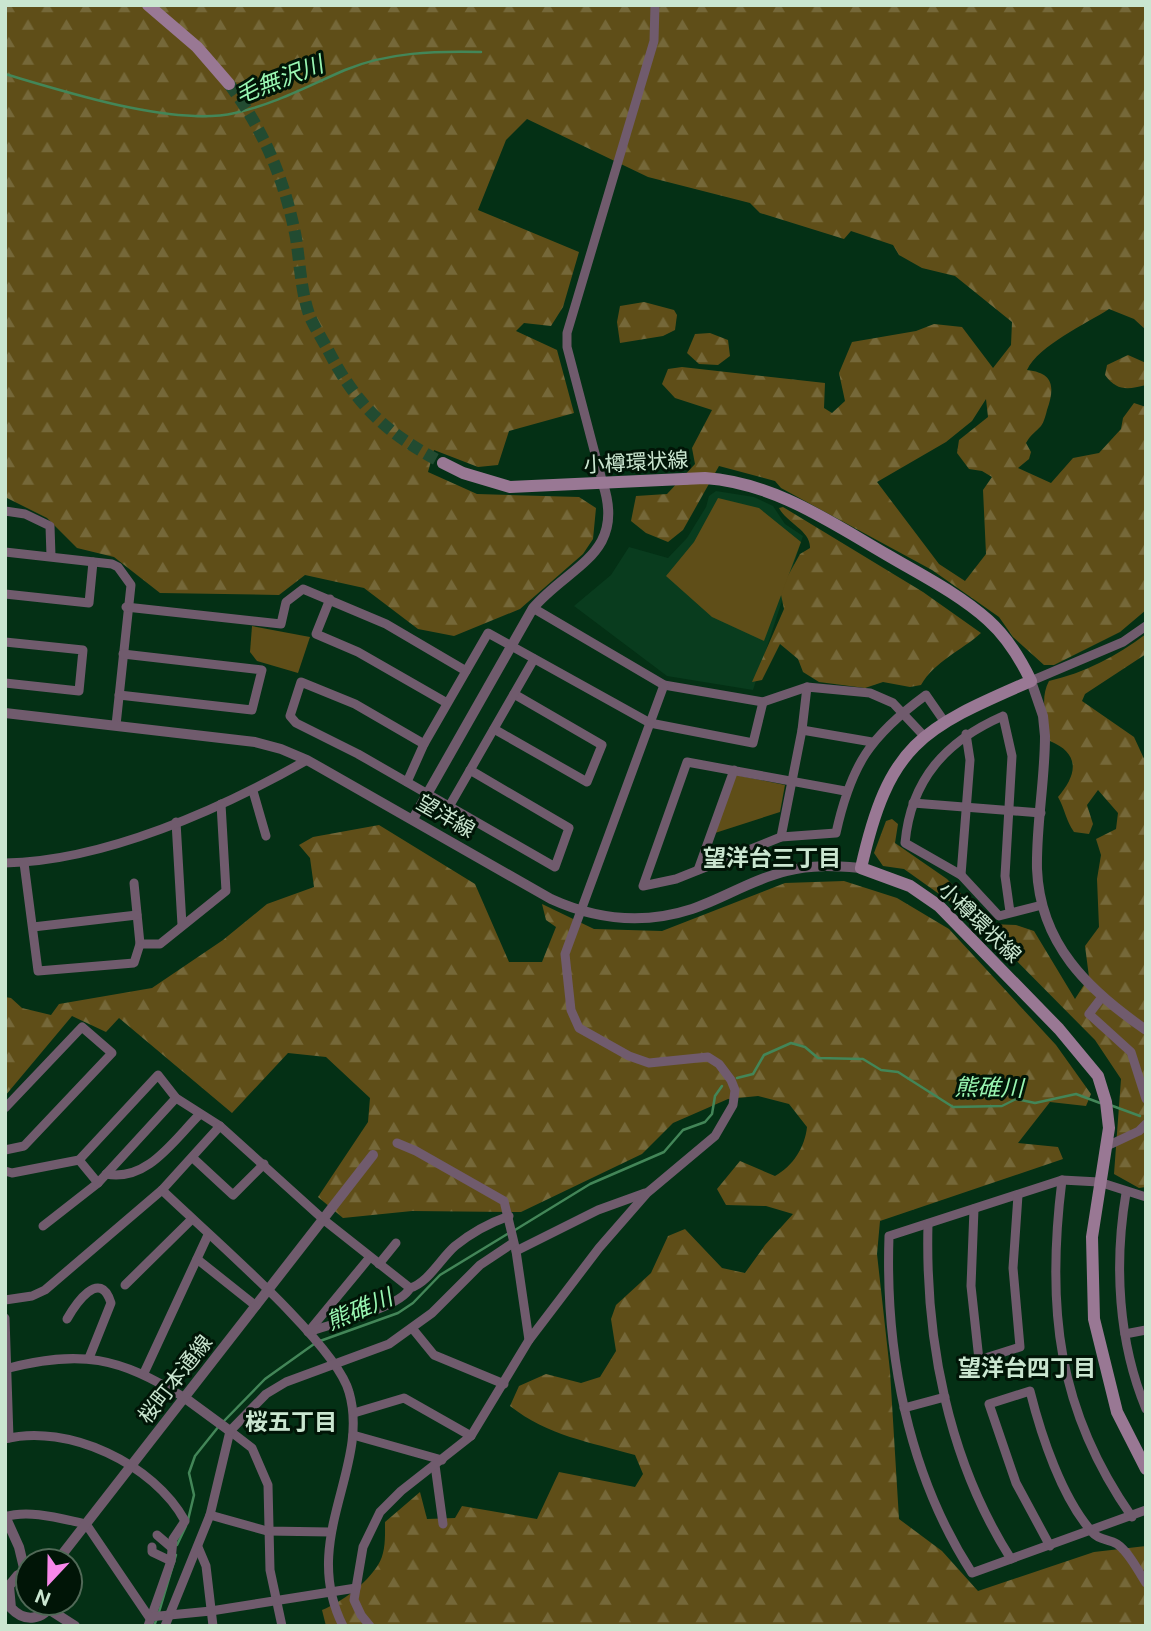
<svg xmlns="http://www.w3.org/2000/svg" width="1151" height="1631" viewBox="0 0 1151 1631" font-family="'Public Sans','Noto Sans JP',sans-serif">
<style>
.built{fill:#093c1e}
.forest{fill:url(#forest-firs);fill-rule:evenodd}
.park{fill:#5f4e18}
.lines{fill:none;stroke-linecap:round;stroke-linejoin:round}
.stream{stroke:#438658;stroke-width:2.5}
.secondary-tunnel{stroke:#224b31;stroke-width:12;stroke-dasharray:12 6;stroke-linecap:butt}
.minor{stroke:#705b6d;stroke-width:9}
.tertiary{stroke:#705b6d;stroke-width:10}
.secondary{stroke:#997894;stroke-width:12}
.labels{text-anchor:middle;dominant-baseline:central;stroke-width:6;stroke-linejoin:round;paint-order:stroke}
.street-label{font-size:21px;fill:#cae6d0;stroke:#011507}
.water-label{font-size:23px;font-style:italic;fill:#99f6b2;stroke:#011507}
.neighbourhood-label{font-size:23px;font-weight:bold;fill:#cae6d0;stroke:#011507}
</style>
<defs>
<pattern id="forest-firs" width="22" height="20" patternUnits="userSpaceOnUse" patternTransform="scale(1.75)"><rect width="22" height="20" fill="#5f4e18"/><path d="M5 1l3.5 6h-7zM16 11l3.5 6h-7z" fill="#756839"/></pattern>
</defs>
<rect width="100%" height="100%" fill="#043015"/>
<path class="built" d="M716,491L754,497L773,506L785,524L803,536L753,690L667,676L574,606L611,575L629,547L668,558L687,538L706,507L709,496Z"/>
<g class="forest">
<path d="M5,5H1146V330L1134,319L1109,309C1086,324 1039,345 1027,370C1054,373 1055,387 1047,410C1046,414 1044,422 1041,426C1035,433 1031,434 1026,443L1031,452L1029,459L1018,468L1051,483L1073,458L1099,453L1121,429L1123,418L1134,403L1146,407V610L1120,632L1054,665H1044L1013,637L999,617L932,570L781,488L775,481L719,466L683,530L668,542L646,533L631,521L636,496L667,494L695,464L692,448L712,410L675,398L662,384L668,369L682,367L825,383L824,408L832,413L845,401L839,373L852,342L916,331L934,324L962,327L993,368L1011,345L1012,322L955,276L922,268L899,255L893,245L851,231L844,239L760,213L750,203L648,177L527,119L506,140L478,210L579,252L563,307L551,326L524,323L516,331L557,350L574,413L509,431L498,465L478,467L434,450L428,472L477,494L579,497L596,508L593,539L583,554L520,609L454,636L418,629L364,588L305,575L279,595L160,593L114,557L77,548L47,518L5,497ZM986,399L988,417L959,440L957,453L969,469L982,471L992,477L983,490L986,554L965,581L939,564L877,482L946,442L972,421Z"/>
<path d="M644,302L674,310L677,315L675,330L663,336L620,343L617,322L620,306Z"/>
<path d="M710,333L728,340L730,356L718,365L699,364L687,353L695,334Z"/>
<path d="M1128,355L1146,363V385C1127,390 1117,391 1105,375L1107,365Z"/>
<path d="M783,507L923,592L981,633C961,651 935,661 921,685L910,687L883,682L865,688L819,682L803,672L798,659L780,644L762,680L752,682L784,609L780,590L800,554L810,548C811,531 787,523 779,508Z"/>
<path d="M1146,634V654L1085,694L1082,701L1134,737L1146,763V1187L1139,1188L1114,1174L1121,1079L1095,1040L977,921L904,869L883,866L874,853L886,821L892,819L898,824L895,843L947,879L990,924L1016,925L1034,931L1075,999L1089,977L1085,946L1099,927L1097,879L1101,855L1096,839L1116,829L1118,813L1098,790L1087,805L1093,824L1089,834L1074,832C1066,821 1065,809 1058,797C1077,775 1081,754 1050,741C1047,722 1039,699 1049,681C1084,673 1117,656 1146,634Z"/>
<path d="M379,825L475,884L509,962H542L556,927L546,920L542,904L594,929L662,931L785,883L844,881L897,898L949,929L1056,1045L1091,1094L1086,1106L1050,1102L1018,1143L1058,1147L1063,1159L880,1221L877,1254L890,1371L899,1519L942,1551L978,1591L1094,1552L1146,1546V1626H326L322,1610C342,1602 366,1584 378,1565C386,1553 385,1536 385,1522L420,1492L427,1519L455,1518L462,1506L537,1519L559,1472L635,1487L643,1474L635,1455C590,1442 548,1436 510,1406L519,1386L546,1374L581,1383L600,1377L616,1351L611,1319L616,1305L651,1273L668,1236L685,1229L722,1268L745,1273L765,1245L793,1214L766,1206L726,1205L717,1189L740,1161L775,1176C793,1166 805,1147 807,1127L789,1104L758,1096L728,1099L673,1123L642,1154L521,1212L412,1211L343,1218L318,1197L368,1122L370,1098L326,1057L288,1053L232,1113L119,1018L106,1032L72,1016L5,1096V997L11,998L22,1008L51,1015L59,1004L152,988L223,940L267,904L314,887L310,858L299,845L313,837Z"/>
</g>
<g class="park">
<path d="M718,498L759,508L801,542L764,641L712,617L666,576L694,542Z"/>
<path d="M252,626L310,637L298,673L257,661L250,652Z"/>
<path d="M736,775L785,785L780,812L715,833Z"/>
</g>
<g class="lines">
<g class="stream">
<path d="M5,74C66,92 174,127 235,113C275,104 308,86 345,70C388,52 435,51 481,52"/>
<path d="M737,1078L753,1074L764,1055L791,1043L805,1047L818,1058L863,1059L881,1070L898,1072L953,1107L1002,1106L1016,1099L1035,1103L1076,1094L1100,1103"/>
<path d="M1110,1105L1140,1116"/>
<path d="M515,1230L590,1184L664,1152L683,1130L705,1122L712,1114L715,1096L722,1086"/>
<path d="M320,1341L398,1313L413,1303L440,1275L509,1233"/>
<path d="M224,1421L265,1379L314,1344"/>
<path d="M188,1520L194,1495L189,1473L195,1456L219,1426"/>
<path d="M177,1545L186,1526"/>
<path d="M159,1612L176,1555"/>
<path d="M154,1626L157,1618"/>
</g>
<path class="secondary-tunnel" d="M229,84C264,130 285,181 296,238C300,264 301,293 310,317C315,328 322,339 328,350C357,406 387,434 443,463"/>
<g class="minor">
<path d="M603,484L567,347V333L654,41L655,5"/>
<path d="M5,511L25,514L50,526L51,556"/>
<path d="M5,552L112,564L118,567L131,585L116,725"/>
<path d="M5,594L89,603L93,562"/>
<path d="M330,599L316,634L358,652L447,703"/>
<path d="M126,607L281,624L286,602L303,589L386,624L466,671"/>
<path d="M533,608L664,685L763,702L807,687L870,693L893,703L924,736"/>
<path d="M5,642L83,650L79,691L5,683"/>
<path d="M1031,681L1123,642L1146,626"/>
<path d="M119,695L252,710L262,670L123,654"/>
<path d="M494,729L587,782L602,745L514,694"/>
<path d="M802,730L872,742"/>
<path d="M424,744L355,704L301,682L290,716L296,723L358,754L555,867L569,828L470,770"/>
<path d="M407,782L424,744L488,633L650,723L753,743L763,702"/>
<path d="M253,791L266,836"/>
<path d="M845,791L687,762L643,886L676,879L781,837L836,833C851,765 870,736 926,695L944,721"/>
<path d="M913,803L1041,813"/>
<path d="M450,805L534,659"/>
<path d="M176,822L182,925"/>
<path d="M781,837L802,730L807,687"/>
<path d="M5,863C105,861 221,809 307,760"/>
<path d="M24,863L38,971L134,963L140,944L134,883"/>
<path d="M698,870L734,770"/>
<path d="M961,875L970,760L966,734"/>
<path d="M1010,912L1005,876L1012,756L1003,716C946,741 911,779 905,843L961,875L999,916L1042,905"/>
<path d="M33,927L137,915"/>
<path d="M140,944H160L226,891L221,804"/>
<path d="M1102,997L1089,1014L1131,1052L1146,1099"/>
<path d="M5,1108L82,1027L112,1053L24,1146L5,1150"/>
<path d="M397,1143L416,1151L504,1201L516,1251L529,1340"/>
<path d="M1107,1146L1139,1131L1146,1124"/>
<path d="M193,1158L233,1195L264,1164"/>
<path d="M79,1160L98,1183"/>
<path d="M5,1171L12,1173L79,1160L158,1075L176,1098L220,1126L324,1220L410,1288C428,1283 441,1258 455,1246C471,1233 489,1223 509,1216"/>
<path d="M106,1174C147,1182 173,1141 199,1115"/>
<path d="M1062,1180C1046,1307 1057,1410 1132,1517"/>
<path d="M162,1190C204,1231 336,1343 349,1392C371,1467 299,1539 343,1626"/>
<path d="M1126,1193C1114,1264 1118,1342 1146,1409"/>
<path d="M1146,1197L1099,1182L1062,1180L889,1236C885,1353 908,1474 972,1573L1146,1510"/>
<path d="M974,1209L971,1286L979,1360L1020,1347L1013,1268L1018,1195"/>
<path d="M928,1224C925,1340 948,1460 1011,1559"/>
<path d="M43,1226L98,1183L176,1098"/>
<path d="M516,1251L598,1210L645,1193"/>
<path d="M197,1259L256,1306"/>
<path d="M379,1264L396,1243"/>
<path d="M125,1285L192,1219"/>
<path d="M5,1300L32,1296L45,1290L162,1190L220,1126"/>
<path d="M5,1318L9,1438"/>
<path d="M67,1319C75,1305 100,1267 111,1303L89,1358"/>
<path d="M412,1328L434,1355L504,1384"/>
<path d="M309,1331L370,1257"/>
<path d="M308,1332C331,1324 400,1308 410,1288"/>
<path d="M1125,1334L1146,1330"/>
<path d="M5,1369C81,1349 119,1357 185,1398"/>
<path d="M144,1373L208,1235"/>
<path d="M904,1408L945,1397"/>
<path d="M354,1413L404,1398L471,1436"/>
<path d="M230,1431L252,1448L268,1485L270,1570L282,1626"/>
<path d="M353,1435L442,1460"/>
<path d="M5,1439C68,1423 154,1464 185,1521L173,1539L171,1561L148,1626"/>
<path d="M435,1465L443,1524"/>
<path d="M210,1515L267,1531L330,1532"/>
<path d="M5,1517C29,1509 62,1519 86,1524L149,1617L211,1611L356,1588"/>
<path d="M157,1535L171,1547"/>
<path d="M1050,1546L1016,1483L989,1404L1030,1391C1041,1435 1062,1499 1093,1533C1099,1540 1109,1539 1117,1544C1129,1552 1138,1571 1146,1583"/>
<path d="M152,1547V1552L171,1561"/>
<path d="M198,1547L206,1566L213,1626"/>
<path d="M165,1626L210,1515L230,1431L266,1394L286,1382L389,1344L432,1313L480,1265L513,1243"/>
<path d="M370,1626L361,1615L354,1600L363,1547L380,1512L401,1491L471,1436L529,1340L599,1248L647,1193L715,1136L733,1105L735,1090L731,1080L719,1064L708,1057L649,1063L629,1056L579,1028L571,1010L565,954L664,685"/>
</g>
<g class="tertiary">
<path d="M1031,681L1043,716L1045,736C1045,781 1036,825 1037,869C1040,944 1088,990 1146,1030"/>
<path d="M5,713L255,742L281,749L307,760L551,899C597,920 643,925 692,909C724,898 753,879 787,871C812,864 836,866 861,868"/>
<path d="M413,819L533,608C570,565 626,554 603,484"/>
<path d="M185,1398L230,1431"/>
<path d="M5,1516L19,1547L25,1572"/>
<path d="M57,1561L373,1155"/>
<path d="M28,1572L18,1575L9,1586L11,1608C25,1623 43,1620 53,1603"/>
<path d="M50,1610L75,1626"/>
</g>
<g class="secondary">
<path d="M148,5L197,47L229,84"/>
<path d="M443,463L463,473L510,487L705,478C775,483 830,522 889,556C923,576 959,594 988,620C1007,637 1020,658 1031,681C920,729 889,744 861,868L910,886L939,906L1059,1029L1098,1076L1106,1102L1109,1128L1092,1237L1094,1319L1117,1412L1146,1469"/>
</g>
</g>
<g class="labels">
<g class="street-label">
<text transform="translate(636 462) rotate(-3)">小樽環状線</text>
<text transform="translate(446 816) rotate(30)">望洋線</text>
<text transform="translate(980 922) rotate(44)">小樽環状線</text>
<text transform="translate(175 1379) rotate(-52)">桜町本通線</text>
</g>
<g class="water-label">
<text transform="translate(279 79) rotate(-21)">毛無沢川</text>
<text transform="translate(989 1087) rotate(1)">熊碓川</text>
<text transform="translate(359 1309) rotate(-23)">熊碓川</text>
</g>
<g class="neighbourhood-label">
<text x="772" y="857">望洋台三丁目</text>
<text x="1027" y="1367">望洋台四丁目</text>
<text x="291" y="1421">桜五丁目</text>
</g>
</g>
<rect width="1151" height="1631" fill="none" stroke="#cae6d0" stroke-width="14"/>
<g transform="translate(49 1582) rotate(202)"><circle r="33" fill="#011507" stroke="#516957" stroke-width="2"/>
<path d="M0-5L12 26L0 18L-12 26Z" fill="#f888ea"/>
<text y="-10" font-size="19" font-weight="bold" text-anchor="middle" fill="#cae6d0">N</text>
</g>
</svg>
